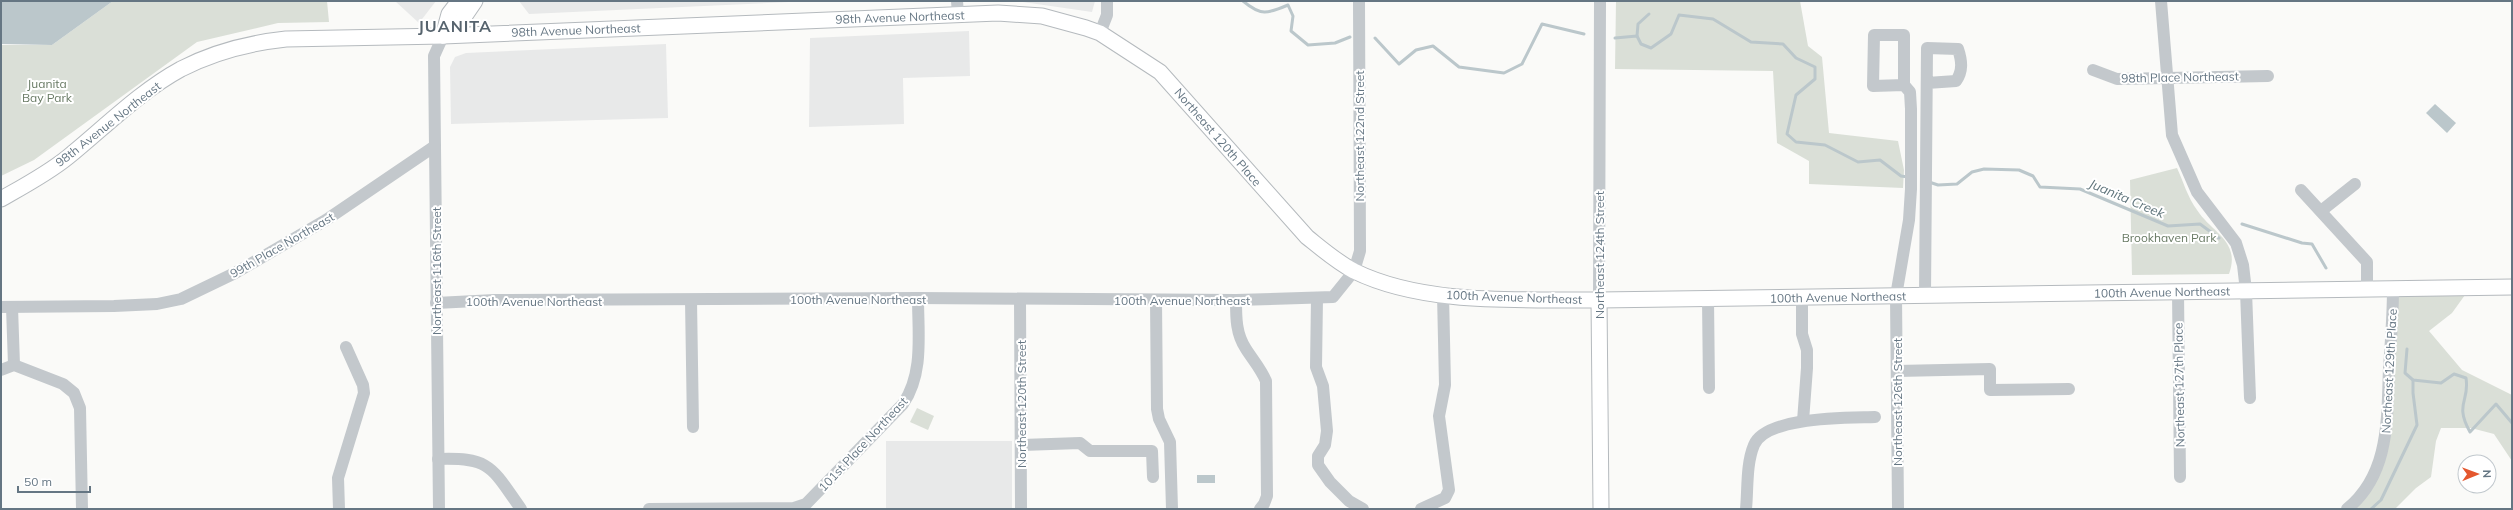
<svg xmlns="http://www.w3.org/2000/svg" width="2513" height="510" viewBox="0 0 2513 510" font-family="Mulish,sans-serif">
<style>
.built{fill:#e8e9e9}
.green{fill:#dadfd7}
.water{fill:#bbc7cb}
.lines{fill:none;stroke-linecap:round;stroke-linejoin:round}
.stream{stroke:#bbc7cb;stroke-width:3}
.major-casing{stroke:#b5babe;stroke-width:17}
.minor{stroke:#c3c8cc;stroke-width:12}
.major{stroke:#fff;stroke-width:15}
.labels{text-anchor:middle;dominant-baseline:central;stroke-width:4;stroke-linejoin:round;paint-order:stroke}
.street-label{font-size:12px;fill:#657683;stroke:#fff}
.park-label{font-size:12px;fill:#687a64;stroke:#fff}
.water-label{font-size:13px;font-style:italic;fill:#60757c;stroke:#fff}
.district-label{font-size:16px;font-weight:bold;letter-spacing:1px;fill:#57646e;stroke:#fff}
</style>
<rect width="100%" height="100%" fill="#fafaf8"/>
<g class="built">
<path d="M395,1H436L419,23Z"/>
<path d="M519,1H810L529,14Z"/>
<path d="M1016,1H1095L1092,12Z"/>
<path d="M969,31L970,76L903,78L904,124L809,127L810,38Z"/>
<path d="M666,44L668,118L451,124L450,67L455,57L466,53Z"/>
<rect x="886" y="441" width="126" height="68"/>
</g>
<g class="green">
<path d="M113,1H327L329,22L278,23L197,42L34,160L1,176V45H52Z"/>
<path d="M1616,1H1800L1808,46L1822,57L1829,133L1898,141L1904,170L1903,188L1809,184V161L1777,143L1773,71L1615,69Z"/>
<path d="M2177,168C2183,181 2188,198 2197,210C2212,233 2241,241 2229,274L2132,275L2130,180Z"/>
<path d="M2393,288H2470L2452,313L2429,331L2462,370L2512,395V461L2494,434L2471,428H2441L2436,441L2431,477L2416,488L2395,509H2347L2378,467Z"/>
<path d="M917,408L934,416L928,430L910,422Z"/>
</g>
<g class="water">
<path d="M1,1H113L52,45L1,44Z"/>
<path d="M2435,104L2456,123L2447,133L2426,113Z"/>
<rect x="1197" y="475" width="18" height="8"/>
</g>
<g class="lines">
<g class="stream">
<path d="M1243,1C1261,16 1267,14 1288,5L1293,16L1291,31L1308,45L1335,43L1350,37"/>
<path d="M1637,36L1638,24L1649,14"/>
<path d="M1375,38L1399,64L1416,50L1433,46L1459,67L1504,73L1522,64L1542,24L1584,34"/>
<path d="M1615,38L1637,36L1641,44L1651,48L1671,34L1679,15L1713,19L1751,42L1783,44L1796,58L1815,67V79L1796,95L1787,134L1796,142L1825,145L1858,162L1880,160L1901,176L1908,177"/>
<path d="M1929,182L1938,185L1957,184L1972,172L1984,169L2019,170L2033,176L2040,187L2080,189L2168,226L2200,224L2219,238"/>
<path d="M2242,224L2302,243L2312,244L2326,268"/>
<path d="M2407,349L2405,373L2413,380L2441,383L2454,374L2466,378C2470,402 2454,403 2470,432L2496,404L2512,423"/>
<path d="M2371,509L2381,500L2417,425L2413,393V380"/>
</g>
<defs>
<g id="major">
<path d="M443,36L460,23L475,1"/>
<path d="M443,36L449,14L459,1"/>
<path d="M1,199C24,186 47,174 68,157C105,127 139,92 181,69C214,52 249,43 286,39L443,36L998,13L1042,16L1086,28L1100,33L1160,72L1307,237C1322,249 1337,262 1354,271C1425,306 1522,299 1599,300L2512,287"/>
<path d="M1599,300L1601,509"/>
</g>
</defs>
<use href="#major" class="major-casing"/>
<g class="minor">
<path d="M957,1L958,14"/>
<path d="M2161,1L2172,135L2197,192L2236,243L2243,265L2246,291L2250,398"/>
<path d="M1100,33L1107,15V1"/>
<path d="M2093,70L2117,79L2268,76"/>
<path d="M2301,190L2367,262V288"/>
<path d="M2321,211L2355,184"/>
<path d="M2178,292L2180,477"/>
<path d="M1925,295L1927,48L1958,49C1962,61 1963,71 1956,81L1927,83"/>
<path d="M1802,297V334L1807,350V368L1803,421"/>
<path d="M1317,298L1316,367L1323,386L1327,431L1325,445L1318,456V465L1330,482L1349,501L1363,509"/>
<path d="M1020,299L1021,509"/>
<path d="M1708,299L1709,388"/>
<path d="M691,300L693,427"/>
<path d="M1156,300L1157,409L1159,419L1170,442L1172,509"/>
<path d="M1236,300C1236,318 1236,334 1246,349C1253,360 1261,369 1266,381L1267,496L1264,504L1260,509"/>
<path d="M1599,300L1600,1"/>
<path d="M436,303L495,300L918,298L1236,300L1333,297L1354,271L1360,251L1359,1"/>
<path d="M1,307L114,306L157,304L181,299L235,273L326,220L435,146"/>
<path d="M12,307L14,365"/>
<path d="M1,370L14,365L63,384L74,393L80,408L82,509"/>
<path d="M1897,371L1990,369V390L2069,389"/>
<path d="M1022,445L1080,443L1090,451H1152L1153,477"/>
<path d="M438,459C491,457 492,468 521,509"/>
<path d="M339,509L338,478L364,393L363,385L346,347"/>
<path d="M439,509L434,56L443,36"/>
<path d="M649,509L794,508L806,504L903,404C924,373 918,334 918,298"/>
<path d="M1421,509L1445,498L1449,490L1439,416L1445,385L1443,294"/>
<path d="M1746,509C1748,489 1746,464 1754,445C1766,416 1849,418 1875,417"/>
<path d="M1898,509L1896,296L1909,220L1911,189V109L1910,92L1904,85V35H1874L1873,86L1904,85"/>
<path d="M2347,509C2390,474 2387,419 2389,368C2391,341 2393,315 2393,288"/>
</g>
<use href="#major" class="major"/>
</g>
<g class="labels">
<g class="street-label">
<text transform="translate(900 17) rotate(-2)">98th Avenue Northeast</text>
<text transform="translate(576 30) rotate(-2)">98th Avenue Northeast</text>
<text transform="translate(2180 77) rotate(-1)">98th Place Northeast</text>
<text transform="translate(108 124) rotate(-38)">98th Avenue Northeast</text>
<text transform="translate(1359 136) rotate(-90)">Northeast 122nd Street</text>
<text transform="translate(1218 137) rotate(49)">Northeast 120th Place</text>
<text transform="translate(282 245) rotate(-30)">99th Place Northeast</text>
<text transform="translate(1599 255) rotate(-90)">Northeast 124th Street</text>
<text transform="translate(436 271) rotate(-90)">Northeast 116th Street</text>
<text transform="translate(2162 292) rotate(-1)">100th Avenue Northeast</text>
<text transform="translate(1514 297) rotate(2)">100th Avenue Northeast</text>
<text transform="translate(1838 297) rotate(-1)">100th Avenue Northeast</text>
<text x="858" y="299">100th Avenue Northeast</text>
<text x="1182" y="300">100th Avenue Northeast</text>
<text x="534" y="301">100th Avenue Northeast</text>
<text transform="translate(2389 371) rotate(-87)">Northeast 129th Place</text>
<text transform="translate(2179 385) rotate(-91)">Northeast 127th Place</text>
<text transform="translate(1897 402) rotate(-90)">Northeast 126th Street</text>
<text transform="translate(1021 404) rotate(-90)">Northeast 120th Street</text>
<text transform="translate(863 444) rotate(-47)">101st Place Northeast</text>
</g>
<g class="park-label">
<text x="47" y="83">Juanita<tspan x="47" dy="14">Bay Park</tspan></text>
<text x="2169" y="237">Brookhaven Park</text>
</g>
<g class="water-label">
<text transform="translate(2127 198) rotate(23)">Juanita Creek</text>
</g>
<g class="district-label">
<text x="455" y="26">JUANITA</text>
</g>
</g>
<rect width="2513" height="510" fill="none" stroke="#657683" stroke-width="4"/>
<g transform="translate(2477 474) rotate(89)"><circle r="19" fill="#ffffff" stroke="#c1c8cd"/>
<path d="M0-3L7 15L0 10L-7 15Z" fill="#e4572e"/>
<text y="-6" font-size="11" font-weight="bold" text-anchor="middle" fill="#657683">N</text>
</g>
<path d="M18 486v6h72v-6" fill="none" stroke="#657683" stroke-width="2"/>
<text x="24" y="486" font-size="12" fill="#657683" stroke="#ffffff" stroke-width="3" paint-order="stroke">50 m</text>
</svg>
